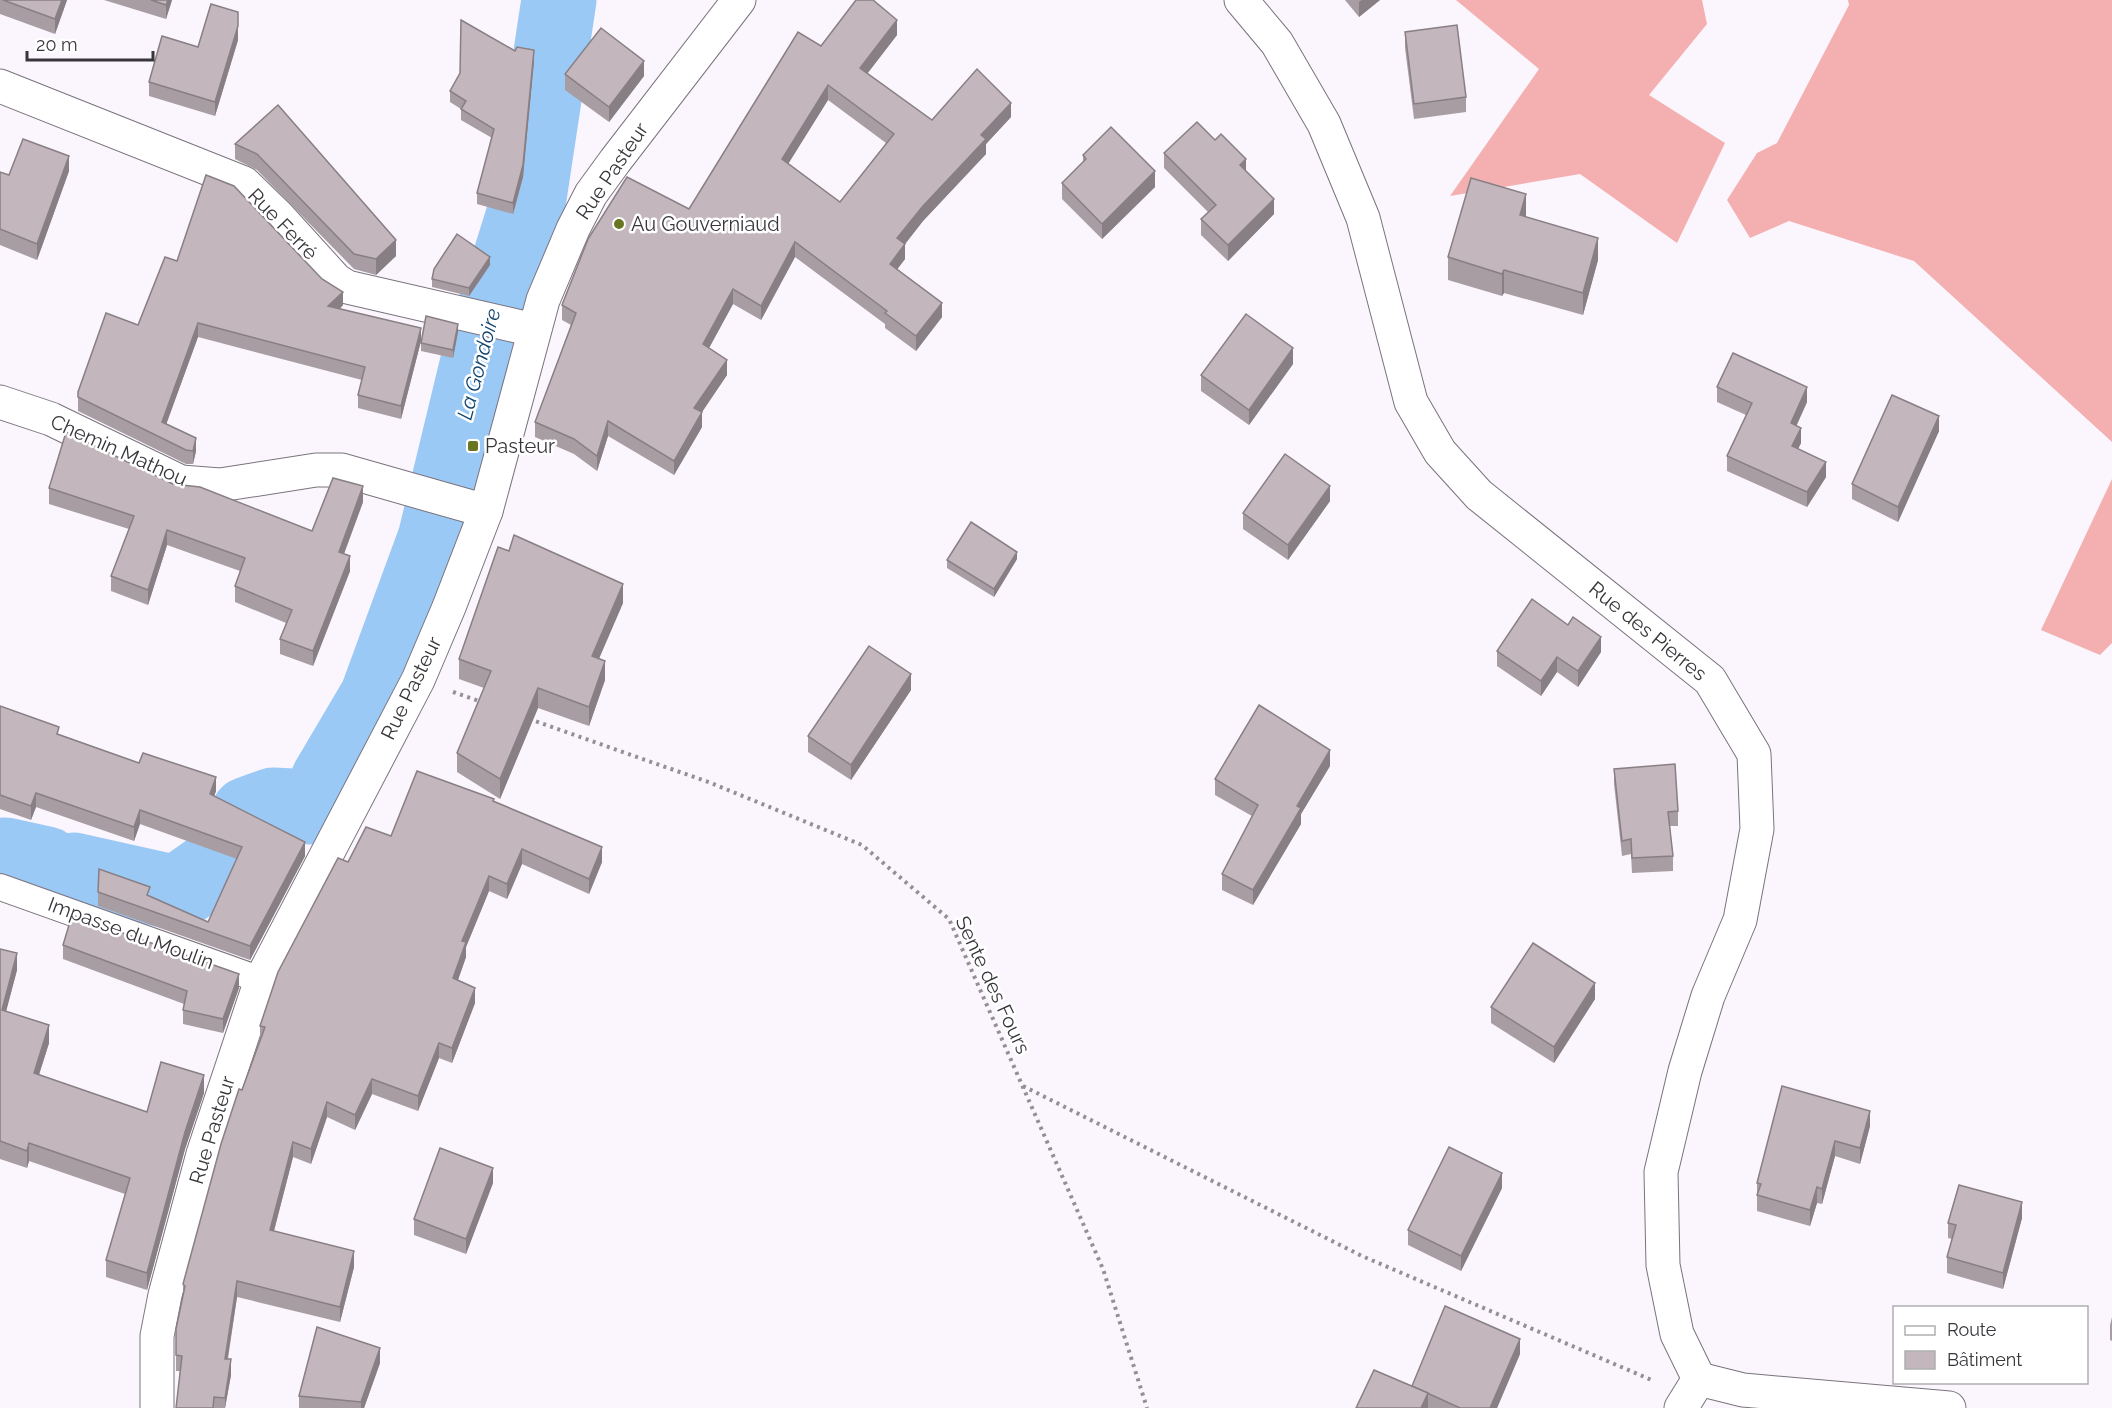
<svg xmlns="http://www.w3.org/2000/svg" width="2112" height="1408" viewBox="0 0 2112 1408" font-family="Raleway,sans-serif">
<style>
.forest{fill:#f4b0b0}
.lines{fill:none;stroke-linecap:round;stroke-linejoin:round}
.river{stroke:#9bc9f6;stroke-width:75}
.lane-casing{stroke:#7a737e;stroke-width:28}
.street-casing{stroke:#7a737e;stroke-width:35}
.secondary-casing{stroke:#7a737e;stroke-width:35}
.path{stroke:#938f95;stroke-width:4;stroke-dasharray:3 4.5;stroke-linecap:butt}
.lane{stroke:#fff;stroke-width:26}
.street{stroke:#fff;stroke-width:33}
.secondary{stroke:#fff;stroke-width:33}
.wall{fill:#a89da2;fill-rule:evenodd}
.shaded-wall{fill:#887f84}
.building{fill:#c3b6bc;stroke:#887f84;stroke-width:1.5;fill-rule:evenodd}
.poi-dot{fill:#697621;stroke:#fff;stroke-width:2}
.labels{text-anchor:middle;stroke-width:5;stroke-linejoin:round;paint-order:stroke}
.street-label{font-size:20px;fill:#39363b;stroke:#fff}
.poi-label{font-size:20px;fill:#39363b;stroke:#fff;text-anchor:start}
.water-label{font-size:21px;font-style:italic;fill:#12456e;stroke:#fff}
</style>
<rect width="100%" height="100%" fill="#fbf6fd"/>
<g class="forest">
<polygon points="1456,0 1702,0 1707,24 1649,95 1725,143 1677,243 1580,174 1450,196 1539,69"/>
<polygon points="1848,0 2112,0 2112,442 1914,261 1789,221 1750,238 1727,200 1757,153 1777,143 1849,5"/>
<polygon points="2112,479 2112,643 2100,655 2041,630"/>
</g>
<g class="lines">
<g class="river">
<polyline points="328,780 377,697 435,539 478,361 529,198 559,0"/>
<polyline points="5,855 46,864"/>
<polyline points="74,870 177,893 221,862 248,814 273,805 311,807"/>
</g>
<g class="lane-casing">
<polyline id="lane" points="0,887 261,980"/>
</g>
<g class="street-casing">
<g id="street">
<polyline points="0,86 244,183 278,216 336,280 347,287 534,330"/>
<polyline points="0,402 51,419 181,482 220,485 316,470 342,470 486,511"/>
</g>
</g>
<g class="secondary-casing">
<g id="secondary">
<polyline points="1241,0 1277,43 1324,124 1363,218 1411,402 1440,452 1479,495 1710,680 1754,754 1757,829 1740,920 1708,996 1685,1071 1661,1172 1663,1265 1677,1334 1699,1379"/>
<polyline points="1699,1379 1743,1390 1949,1408"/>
<polyline points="157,1408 157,1336 165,1295 203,1154 261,980 418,680 449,607 486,511 543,300 573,229 591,194 615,161 739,0"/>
<polyline points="1681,1408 1699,1379"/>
</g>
</g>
<g class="path">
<polyline points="453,692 482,702"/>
<polyline points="529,719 711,783 862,845 949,919 1103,1269 1147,1408"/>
<polyline points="1023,1086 1362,1256 1654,1381"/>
</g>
<use href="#lane" class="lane"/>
<use href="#street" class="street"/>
<use href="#secondary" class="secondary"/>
</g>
<g class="wall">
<polygon points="0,0 67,0 55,34 0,14"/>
<polygon points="104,0 172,0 166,19"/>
<polygon points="1345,0 1380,0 1359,17"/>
<polygon points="1405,32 1466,97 1466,112 1414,119 1405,48"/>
<path d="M897,35L867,74L932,120L1011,117L986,144V154L923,221L905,244V259L897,269L942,317L916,351L885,328V324L795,257L761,320L733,304L709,348L727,375L702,412V427L674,475L608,436L597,471L574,454L535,437V422L571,325L562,320V305L689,209L821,46ZM828,100L886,143L840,202L788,163Z"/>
<polygon points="238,40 215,116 149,96 149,82 198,47"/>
<polygon points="534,61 523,177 513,214 477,204 477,193 492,138 461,120 461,109 450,102 450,91"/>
<polygon points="565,74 644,76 609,122 565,90"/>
<polygon points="278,105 396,256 376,275 354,269 257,170 235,159 235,144"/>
<polygon points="1164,153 1246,171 1274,214 1228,261 1201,235 1201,219 1208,212 1164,168"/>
<polygon points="1083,155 1155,187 1102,239 1062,199 1062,183 1083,162"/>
<polygon points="69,171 37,260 0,245 0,172 9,175"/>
<polygon points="1526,217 1598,260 1583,315 1504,293 1502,296 1448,280 1448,257"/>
<polygon points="177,261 343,305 340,309 421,341 401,419 358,408 358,395 362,380 198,337 166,424 196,451 193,464 186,464 78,411 78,392 138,325"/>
<polygon points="490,265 469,296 432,287 432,279"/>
<polygon points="458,332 453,358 421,351 421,343"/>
<polygon points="1293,364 1249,425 1201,391 1201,375"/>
<polygon points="1717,387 1807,402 1796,426 1801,443 1798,449 1826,477 1807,507 1727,471 1727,456 1746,415 1717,402"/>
<polygon points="1939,431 1898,522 1852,499 1852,484"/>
<polygon points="173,484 312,531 363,502 344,554 350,571 313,666 280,654 280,639 286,623 235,602 235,586 240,571 167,545 148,605 111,591 111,576 129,529 49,504 49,488"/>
<polygon points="1330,501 1288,560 1243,529 1243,513"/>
<polygon points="1017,559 994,597 947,568 947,560"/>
<polygon points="623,603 599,658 605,680 589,726 538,708 500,799 457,772 457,753 484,688 459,679 459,659"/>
<polygon points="1497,651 1601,652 1578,687 1557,672 1541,696 1497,666"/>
<polygon points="911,690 851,780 808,752 808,736"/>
<polygon points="0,706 59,734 216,791 214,796 305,856 250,960 98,906 98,892 150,896 208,922 237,859 140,824 134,841 36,807 31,820 0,809"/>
<polygon points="1330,766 1301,814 1301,824 1253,905 1222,890 1222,874 1252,816 1215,795 1215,779"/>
<polygon points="1614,769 1678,811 1678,826 1670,826 1673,856 1673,871 1632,873 1631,854 1622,856 1614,784"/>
<polygon points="494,802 602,862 589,894 522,864 507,899 489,891 466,947 466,957 458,980 475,1003 452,1063 439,1058 418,1111 372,1094 355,1130 327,1117 311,1164 293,1157 274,1231 354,1267 340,1322 237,1297 228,1359 231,1375 225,1408 176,1408 180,1371 176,1371 176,1329 183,1295 183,1284 242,1090 260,1039 260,1026 348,862 391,836"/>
<polygon points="63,945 239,988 223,1033 183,1024 183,1010 184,1004 63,959"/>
<polygon points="0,949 17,970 6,1011 49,1043 39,1075 147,1112 204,1093 185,1149 147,1290 106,1277 106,1260 125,1194 29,1161 27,1168 0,1159"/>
<polygon points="1595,999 1554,1063 1491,1023 1491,1007"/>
<polygon points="1782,1086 1870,1126 1860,1164 1835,1156 1822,1204 1817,1203 1810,1226 1757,1211 1757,1183"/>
<polygon points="493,1183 466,1254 414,1235 414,1219"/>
<polygon points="1502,1188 1461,1271 1408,1245 1408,1230"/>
<polygon points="2022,1218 2003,1289 1947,1273 1947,1257 1952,1239 1948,1238 1948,1223"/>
<polygon points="2112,1317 2112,1341 2110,1340 2110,1325"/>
<polygon points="1520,1354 1497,1408 1356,1408 1412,1386"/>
<polygon points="380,1363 364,1408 299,1408 299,1396"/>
</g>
<g class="shaded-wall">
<polygon points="62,0 67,0 55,34 55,19"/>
<polygon points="168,0 172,0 166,19 166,5"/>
<polygon points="1362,0 1380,0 1359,17 1359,2"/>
<polygon points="897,20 897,35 860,83 860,68"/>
<polygon points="238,26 238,40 215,116 215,102"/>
<polygon points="534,50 534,61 523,177 513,214 513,203"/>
<polygon points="644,61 644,76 609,122 609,107"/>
<polygon points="828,85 828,100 782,174 782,159"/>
<polygon points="1011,103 1011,117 986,144 986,154 923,221 905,244 905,259 890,279 890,264 897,238 981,135"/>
<polygon points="69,156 69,171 37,260 37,244"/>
<polygon points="1246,159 1246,175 1240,165"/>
<polygon points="1155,171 1155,187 1102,239 1102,224"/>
<polygon points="1526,194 1526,217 1520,215"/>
<polygon points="1274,199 1274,214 1228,261 1228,245"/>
<polygon points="1598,238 1598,260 1583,315 1583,293"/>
<polygon points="396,240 396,256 376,275 376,259"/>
<polygon points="795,242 795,257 761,320 761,306"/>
<polygon points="490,257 490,265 469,296 469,288"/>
<polygon points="1504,270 1504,293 1502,296 1502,274"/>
<polygon points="733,289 733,304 703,359 703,344"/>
<polygon points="343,292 343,305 328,320 328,306"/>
<polygon points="942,303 942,317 916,351 916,336"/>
<polygon points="198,323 198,337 162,436 162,422"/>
<polygon points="458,324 458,332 453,358 453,350"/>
<polygon points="421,328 421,341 401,419 401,406"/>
<polygon points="1293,348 1293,364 1249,425 1249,410"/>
<polygon points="727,360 727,375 702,412 702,427 674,475 674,461 694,408"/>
<polygon points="1807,387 1807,402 1791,438 1791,423"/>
<polygon points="1939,416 1939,431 1898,522 1898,507"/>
<polygon points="608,421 608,436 597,471 597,456"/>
<polygon points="1801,428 1801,443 1792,461 1792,446"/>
<polygon points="196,438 196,451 193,464 193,451"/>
<polygon points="1826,462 1826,477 1807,507 1807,492"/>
<polygon points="363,486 363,502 339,567 339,552"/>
<polygon points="1330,486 1330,501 1288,560 1288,545"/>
<polygon points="167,530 167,545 148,605 148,590"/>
<polygon points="1017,552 1017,559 994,597 994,589"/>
<polygon points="350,556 350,571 313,666 313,651"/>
<polygon points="623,584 623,603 592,675 592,656"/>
<polygon points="1601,637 1601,652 1578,687 1578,671"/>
<polygon points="1557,657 1557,672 1541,696 1541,681"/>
<polygon points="605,661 605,680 589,726 589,707"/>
<polygon points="911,674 911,690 851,780 851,765"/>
<polygon points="538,688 538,708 500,799 500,779"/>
<polygon points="1330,750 1330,766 1301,814 1301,824 1253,905 1253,890 1297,806"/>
<polygon points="216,777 216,791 210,808 210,794"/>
<polygon points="36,793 36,807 31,820 31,806"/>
<polygon points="140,810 140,824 134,841 134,827"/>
<polygon points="305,842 305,856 250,960 250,946"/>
<polygon points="602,847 602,862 589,894 589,879"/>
<polygon points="522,849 522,864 507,899 507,884"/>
<polygon points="489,876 489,891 466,947 466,957 453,994 453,978 462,941"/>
<polygon points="17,953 17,970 2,1027 2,1010"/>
<polygon points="239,974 239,988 223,1033 223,1019"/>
<polygon points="1595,983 1595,999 1554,1063 1554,1047"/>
<polygon points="475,988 475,1003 452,1063 452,1048"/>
<polygon points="49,1025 49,1043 34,1090 34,1073"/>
<polygon points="439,1043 439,1058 418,1111 418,1096"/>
<polygon points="204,1075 204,1093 185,1149 147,1290 147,1273 185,1132"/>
<polygon points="372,1079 372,1094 355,1130 355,1115"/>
<polygon points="327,1102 327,1117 311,1164 311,1149"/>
<polygon points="1870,1111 1870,1126 1860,1164 1860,1148"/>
<polygon points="1835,1141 1835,1156 1822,1204 1822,1189"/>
<polygon points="293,1142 293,1157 270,1246 270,1230"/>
<polygon points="29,1143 29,1161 27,1168 27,1151"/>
<polygon points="493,1168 493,1183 466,1254 466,1239"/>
<polygon points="1502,1173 1502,1188 1461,1271 1461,1256"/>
<polygon points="1817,1187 1817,1203 1810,1226 1810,1210"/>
<polygon points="2022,1202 2022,1218 2003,1289 2003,1273"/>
<polygon points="354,1251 354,1267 340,1322 340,1307"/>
<polygon points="237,1281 237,1297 225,1374 225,1359"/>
<polygon points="1520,1339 1520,1354 1497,1408 1490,1408"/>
<polygon points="380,1348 380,1363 364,1408 361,1408 361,1402"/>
<polygon points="231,1359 231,1375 225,1408 225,1398"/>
<polygon points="1428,1393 1428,1408 1421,1408"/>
</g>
<g class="building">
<polygon points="3,0 62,0 55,19"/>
<polygon points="151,0 168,0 166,5"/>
<path d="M856,0H873L897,20L860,68L932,120L977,69L1011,103L981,135L986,139L923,206L897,238L905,244L890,264L942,303L916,336L885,313L887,311L795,242L761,306L733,289L703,344L727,360L694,408L702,412L674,461L608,421L597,456L574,439L535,422L576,313L562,305L588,239L627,177L689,209L798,32L821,46ZM828,85L894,134L840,202L782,159Z"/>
<polygon points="211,4 238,12 238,26 215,102 149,82 162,36 198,47"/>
<polygon points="461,20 515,51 517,47 534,50 523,165 513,203 477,193 494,129 461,109 466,101 450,91 460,73"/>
<polygon points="1457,25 1466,97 1414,104 1405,32"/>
<polygon points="601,28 644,61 609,107 565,74"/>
<polygon points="278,105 396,240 376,259 354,254 257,154 235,144"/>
<polygon points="1197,122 1215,140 1221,134 1246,159 1240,165 1274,199 1228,245 1201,219 1216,205 1164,153"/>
<polygon points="1111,127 1155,171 1102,224 1062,183 1086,159 1083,155"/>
<polygon points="23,139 69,156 37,244 0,229 0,172 9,175"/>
<polygon points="206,175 234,186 322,279 343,292 328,306 421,328 401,406 358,395 365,367 198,323 162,422 196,438 193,451 186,450 78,397 78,392 106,313 138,325 165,257 177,261"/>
<polygon points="1471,178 1526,194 1520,215 1598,238 1583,293 1504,270 1502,274 1448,257"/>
<polygon points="457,234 490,257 469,288 432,279 434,269"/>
<polygon points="1246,314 1293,348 1249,410 1201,375"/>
<polygon points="426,316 458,324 453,350 421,343"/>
<polygon points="1733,353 1807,387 1791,423 1801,428 1792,446 1826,462 1807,492 1727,456 1752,403 1717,387"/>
<polygon points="1892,395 1939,416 1898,507 1852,484"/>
<polygon points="66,432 173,484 200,487 312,531 333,478 363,486 339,552 350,556 313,651 280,639 292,610 235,586 245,558 167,530 148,590 111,576 134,516 49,488"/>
<polygon points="1285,454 1330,486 1288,545 1243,513"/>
<polygon points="971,522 1017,552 994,589 947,560"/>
<polygon points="514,535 623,584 592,656 605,661 589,707 538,688 500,779 457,753 491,671 459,659 498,547 509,551"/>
<polygon points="1532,599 1568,625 1573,617 1601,637 1578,671 1557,657 1541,681 1497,651"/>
<polygon points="869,646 911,674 851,765 808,736"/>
<polygon points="1259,705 1330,750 1297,806 1301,808 1253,890 1222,874 1258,805 1215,779"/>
<polygon points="0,706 59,727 57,734 139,763 143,753 216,777 210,794 305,842 250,946 98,892 99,869 150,887 147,895 208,922 242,847 140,810 134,827 36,793 31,806 0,795"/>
<polygon points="1675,764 1678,811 1668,812 1673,856 1632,858 1631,839 1622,841 1614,769"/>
<polygon points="417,771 494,799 493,801 602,847 589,879 522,849 507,884 489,876 462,941 466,942 453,978 475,988 452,1048 439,1043 418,1096 372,1079 355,1115 327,1102 311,1149 293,1142 270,1230 354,1251 340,1307 237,1281 225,1359 231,1359 225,1398 214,1397 213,1408 176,1408 182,1356 176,1355 176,1329 185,1286 183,1284 221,1144 239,1089 242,1090 265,1027 260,1026 278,972 338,858 348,862 366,827 391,836"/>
<polygon points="72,915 239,974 223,1019 183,1010 187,991 63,945"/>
<polygon points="1533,943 1595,983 1554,1047 1491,1007"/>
<polygon points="0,949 17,953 2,1010 49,1025 34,1073 147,1112 161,1062 204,1075 185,1132 147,1273 106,1260 130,1178 29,1143 27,1151 0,1141"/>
<polygon points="1782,1086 1870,1111 1860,1148 1835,1141 1822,1189 1817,1187 1810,1210 1757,1195 1761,1184 1757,1183"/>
<polygon points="1449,1147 1502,1173 1461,1256 1408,1230"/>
<polygon points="440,1148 493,1168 466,1239 414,1219"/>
<polygon points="1959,1185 2022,1202 2003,1273 1947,1257 1956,1225 1948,1223"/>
<polygon points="1445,1306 1520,1339 1490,1408 1460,1408 1412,1386"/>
<polygon points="317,1327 380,1348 361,1402 299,1396"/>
<polygon points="1374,1370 1428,1393 1421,1408 1356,1408"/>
</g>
<g class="poi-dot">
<circle cx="619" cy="224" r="6"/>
<rect x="467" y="440" width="12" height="12" rx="3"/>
</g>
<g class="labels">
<g class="street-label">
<text transform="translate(612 171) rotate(-56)" y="7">Rue Pasteur</text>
<text transform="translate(283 224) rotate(46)" y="7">Rue Ferré</text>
<text transform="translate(119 450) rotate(24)" y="7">Chemin Mathou</text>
<text transform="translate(1648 631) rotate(39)" y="7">Rue des Pierres</text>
<text transform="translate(411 688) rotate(-64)" y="7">Rue Pasteur</text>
<text transform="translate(131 933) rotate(20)" y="7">Impasse du Moulin</text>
<text transform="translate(993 985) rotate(65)" y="7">Sente des Fours</text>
<text transform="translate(212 1130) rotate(-73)" y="7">Rue Pasteur</text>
</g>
<g class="poi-label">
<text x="631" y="231">Au Gouverniaud</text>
<text x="485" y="453">Pasteur</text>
</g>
<g class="water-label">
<text transform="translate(479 364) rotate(-75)" y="7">La Gondoire</text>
</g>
</g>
<rect x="1893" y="1306" width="195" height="78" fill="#ffffff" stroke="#b0afb1" stroke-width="1.5"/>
<rect x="1905" y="1326" width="30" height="9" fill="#ffffff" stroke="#b0afb1" stroke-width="1.5"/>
<text x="1947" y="1336" font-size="18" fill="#39363b">Route</text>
<rect x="1905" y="1351" width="30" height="18" fill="#c3b6bc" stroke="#b0afb1" stroke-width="1.5"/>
<text x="1947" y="1366" font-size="18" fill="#39363b">Bâtiment</text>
<path d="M27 51v9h126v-9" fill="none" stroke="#39363b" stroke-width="3"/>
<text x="36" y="51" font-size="18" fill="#39363b" stroke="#ffffff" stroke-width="4.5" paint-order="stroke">20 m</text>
</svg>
